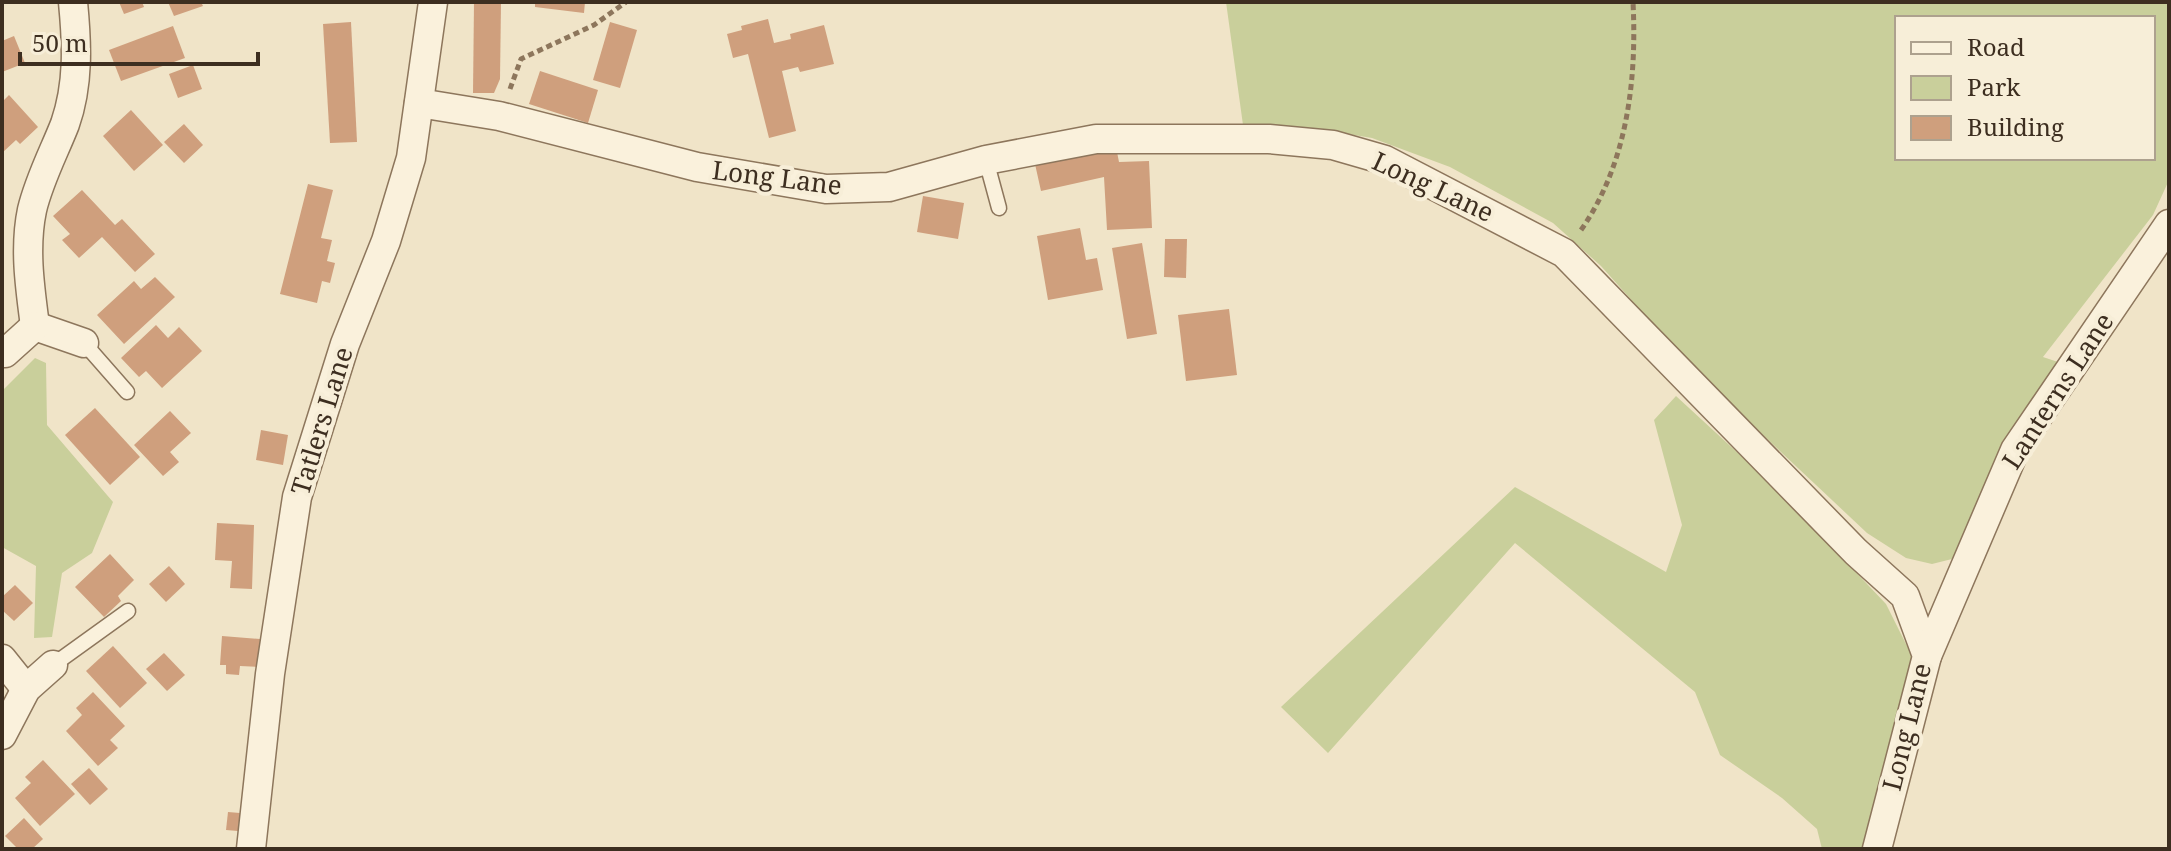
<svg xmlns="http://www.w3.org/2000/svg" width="2171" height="851" viewBox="0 0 2171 851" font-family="'Noto Serif',serif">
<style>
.green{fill:#c9cf9b;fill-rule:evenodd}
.building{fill:#cf9f7d}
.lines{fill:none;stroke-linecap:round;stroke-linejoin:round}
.service-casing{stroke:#8d765c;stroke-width:17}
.minor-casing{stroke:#8d765c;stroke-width:31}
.path{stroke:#8d765c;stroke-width:5;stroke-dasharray:6 4;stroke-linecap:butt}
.service{stroke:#faf1dc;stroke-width:14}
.minor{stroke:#faf1dc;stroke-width:28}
.labels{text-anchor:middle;stroke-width:8;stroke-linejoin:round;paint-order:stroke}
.street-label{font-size:26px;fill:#3d2e20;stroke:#f7eed8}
</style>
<rect width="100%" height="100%" fill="#f0e4c8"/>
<g class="green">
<path d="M1226,2H2169V180L2153,215L2043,357L2064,364L1952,559L1932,564L1906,558L1867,533L1695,371L1601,266L1553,223L1450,167L1372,138L1312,128L1243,125ZM1897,18H2153V158H1897Z"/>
<polygon points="35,358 46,363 47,425 113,502 92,553 62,573 52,637 34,638 36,566 2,547 2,391"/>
<polygon points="1676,396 1778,490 1886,604 1918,668 1865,849 1822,849 1817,829 1782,798 1720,755 1695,692 1515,543 1328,753 1281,707 1515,487 1666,572 1682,525 1654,420"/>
</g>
<g class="building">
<polygon points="119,2 142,2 144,7 124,14"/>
<polygon points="168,2 201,2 203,6 174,16"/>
<polygon points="474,2 501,2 500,79 494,93 473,93"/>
<polygon points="535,2 585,2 584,13 535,7"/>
<polygon points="768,19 774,43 791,39 790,34 824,25 834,64 800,72 798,67 782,71 796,131 769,138 748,54 733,58 727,34 742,30 741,26"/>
<polygon points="351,22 357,142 330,143 323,24"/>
<polygon points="610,22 637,30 620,88 593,80"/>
<polygon points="173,26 185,58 121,81 109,50"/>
<polygon points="14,36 25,63 2,72 2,41"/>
<polygon points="193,65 202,89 178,98 169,74"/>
<polygon points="540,71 598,90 588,123 529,104"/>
<polygon points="9,95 38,127 20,144 16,140 2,153 2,102"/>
<polygon points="131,110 163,145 134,171 103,136"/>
<polygon points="184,124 203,145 184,163 164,142"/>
<polygon points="1116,147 1119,162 1149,161 1152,228 1107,230 1104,177 1041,191 1035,164"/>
<polygon points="308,184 333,190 321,238 332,240 327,261 335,263 330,283 322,281 317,303 280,294"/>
<polygon points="82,190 115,225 122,219 155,254 135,272 102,237 79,258 62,240 70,234 53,216"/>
<polygon points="923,196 964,203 958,239 917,232"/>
<polygon points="1080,228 1086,260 1097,258 1103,290 1048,300 1037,236"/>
<polygon points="1165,239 1187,239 1186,278 1164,277"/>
<polygon points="1142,243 1157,334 1127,339 1112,248"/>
<polygon points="155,277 175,297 124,344 97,315 134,281 141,289"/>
<polygon points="1229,309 1237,375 1186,381 1178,315"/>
<polygon points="156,325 168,338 179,327 202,351 162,388 146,371 139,377 121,358"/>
<polygon points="95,408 140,457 110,485 65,435"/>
<polygon points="170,411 191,433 170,452 179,462 163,476 134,445"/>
<polygon points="261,430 288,435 283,465 256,460"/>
<polygon points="217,523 254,525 252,589 230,588 232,561 215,560"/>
<polygon points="110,554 134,580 118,596 121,601 104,617 75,587"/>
<polygon points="169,566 185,584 166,602 149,584"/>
<polygon points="15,585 33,603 14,621 2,610 2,597"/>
<polygon points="222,636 260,639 259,667 240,666 239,675 226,674 226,665 220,665"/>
<polygon points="113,646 147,683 120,708 86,671"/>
<polygon points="164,653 185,675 167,691 146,669"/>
<polygon points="93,692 125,726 110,740 118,748 98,766 66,731 82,715 76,708"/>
<polygon points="43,760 75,794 40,826 15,798 31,783 25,777"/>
<polygon points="89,768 108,789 90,805 71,784"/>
<polygon points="228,812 240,813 238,831 226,830"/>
<polygon points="24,818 43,839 32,849 18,849 5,836"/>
</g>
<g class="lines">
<g class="service-casing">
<g id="service">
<polyline points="986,160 999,208"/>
<polyline points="84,343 127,392"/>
<polyline points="53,665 128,611"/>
</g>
</g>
<g class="minor-casing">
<g id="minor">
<polyline points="419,103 499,116 697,167 826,189 889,187 986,160 1096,139 1269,139 1333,145 1385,160 1564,253 1856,552 1905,596 1927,656 1877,849"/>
<path d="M35,326C30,288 24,248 32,210C39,180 54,152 65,124C79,84 77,43 73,2"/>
<polyline points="35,326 84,343"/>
<polyline points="5,353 35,326"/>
<polyline points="1927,656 2015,450 2169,224"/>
<polyline points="2,659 26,689"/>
<polyline points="2,735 26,689 53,665"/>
<polyline points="251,849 270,674 297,497 345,344 386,241 411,158 433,2"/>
</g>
</g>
<g class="path">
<polyline points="510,89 521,59 594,25 626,2"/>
<path d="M1581,230C1627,164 1637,81 1633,2"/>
</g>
<use href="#service" class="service"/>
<use href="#minor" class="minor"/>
</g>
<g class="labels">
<g class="street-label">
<text transform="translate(777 178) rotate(7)" y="9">Long Lane</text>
<text transform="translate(1433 187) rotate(25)" y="9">Long Lane</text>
<text transform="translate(2058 391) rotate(-57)" y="9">Lanterns Lane</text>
<text transform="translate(322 421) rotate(-73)" y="9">Tatlers Lane</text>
<text transform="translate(1907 727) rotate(-76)" y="9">Long Lane</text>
</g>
</g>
<rect width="2171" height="851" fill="none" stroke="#3d2e20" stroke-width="8"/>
<rect x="1895" y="16" width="260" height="144" fill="#f7eed8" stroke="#ada18e" stroke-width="2"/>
<rect x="1911" y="42" width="40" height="12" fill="#faf1dc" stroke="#ada18e" stroke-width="2"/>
<text x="1967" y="56" font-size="24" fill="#3d2e20">Road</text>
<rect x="1911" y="76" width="40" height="24" fill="#c9cf9b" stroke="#ada18e" stroke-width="2"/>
<text x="1967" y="96" font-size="24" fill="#3d2e20">Park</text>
<rect x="1911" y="116" width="40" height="24" fill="#cf9f7d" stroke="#ada18e" stroke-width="2"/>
<text x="1967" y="136" font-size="24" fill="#3d2e20">Building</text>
<path d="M20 52v12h238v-12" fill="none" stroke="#3d2e20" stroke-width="4"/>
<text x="32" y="52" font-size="24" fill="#3d2e20" stroke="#f7eed8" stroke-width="6" paint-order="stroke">50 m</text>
</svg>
